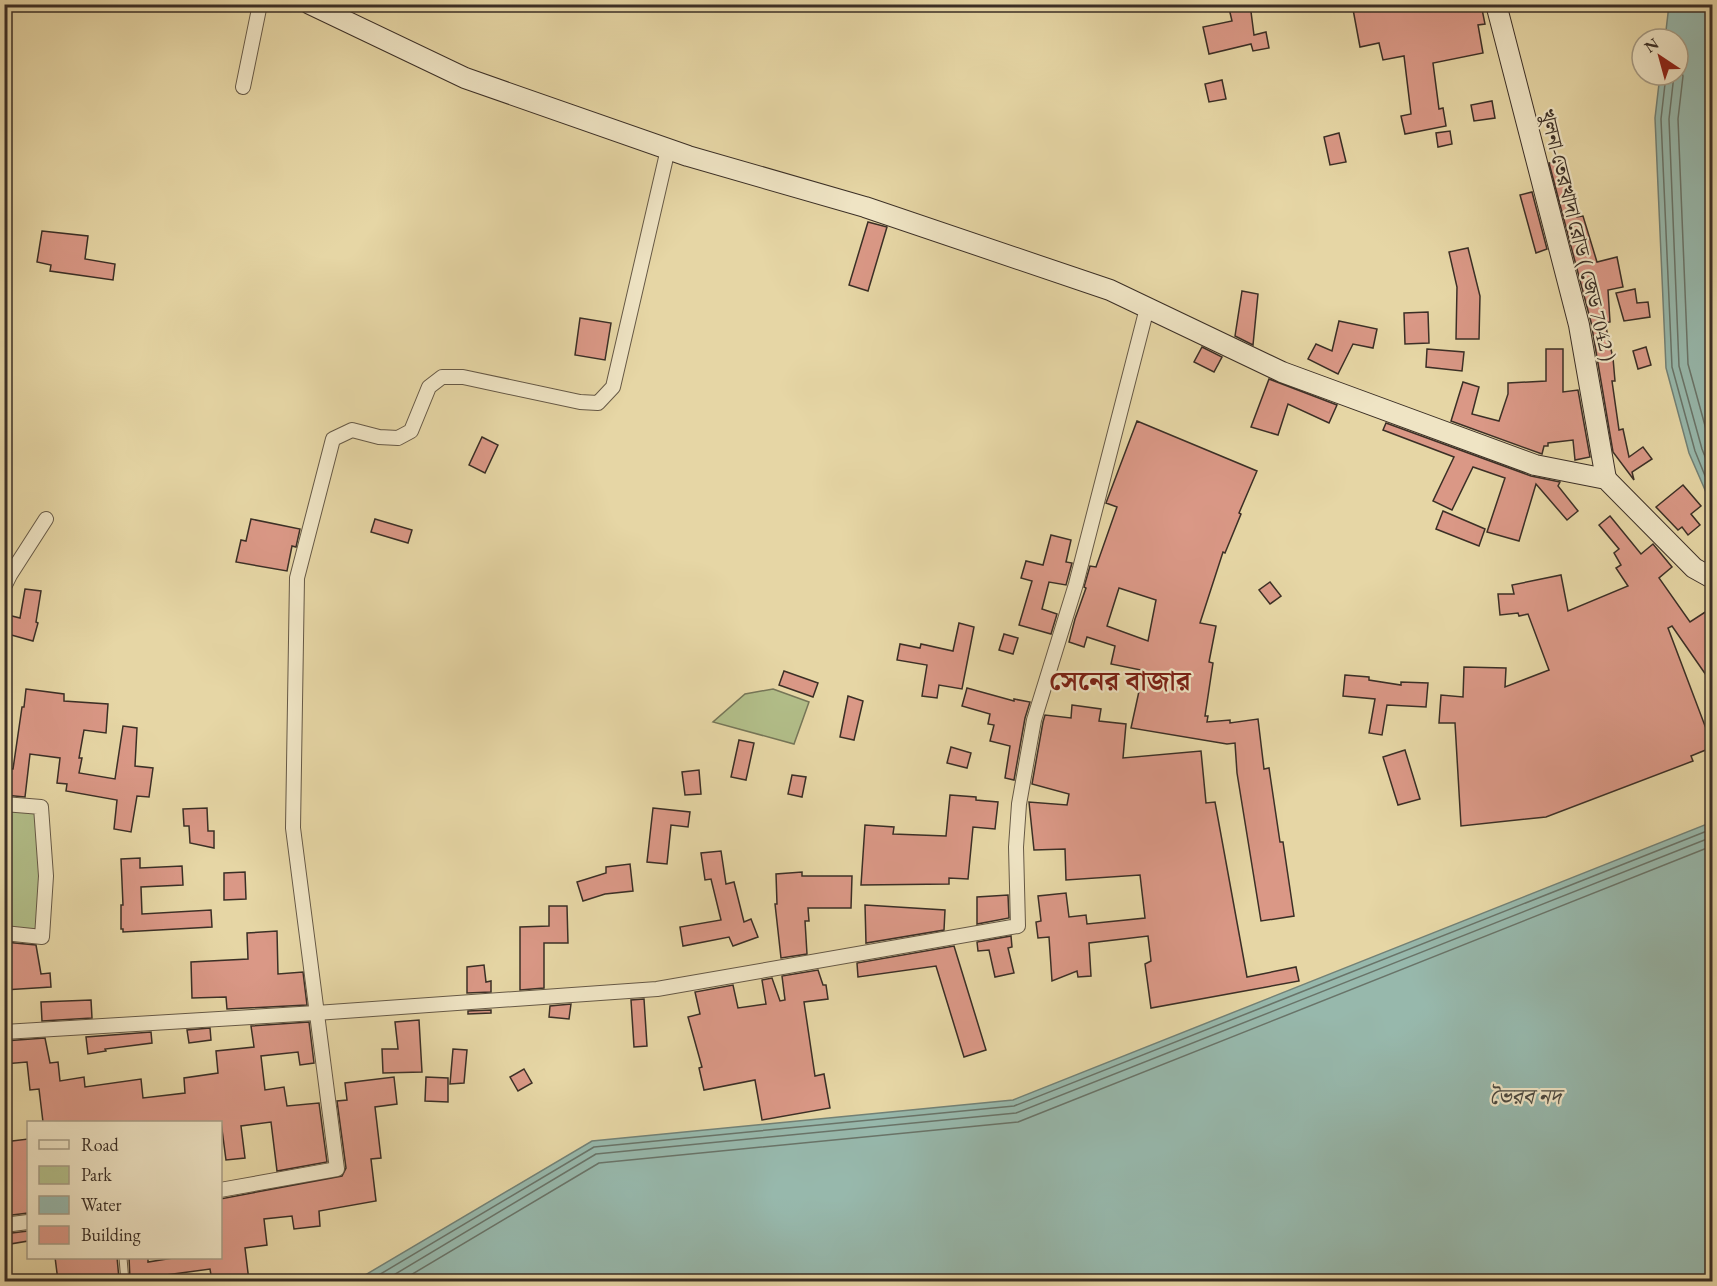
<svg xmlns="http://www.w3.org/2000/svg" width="1717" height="1286" viewBox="0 0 1717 1286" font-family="'EB Garamond','Noto Serif Bengali',serif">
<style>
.green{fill:#b2be89;stroke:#767658;stroke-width:1.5}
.water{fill:#97b8ac;stroke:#728176;stroke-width:1.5}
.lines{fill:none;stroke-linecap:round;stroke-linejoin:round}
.shore{stroke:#697469;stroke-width:1.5}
.building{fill:#da9886;stroke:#3b2f26;stroke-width:1.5;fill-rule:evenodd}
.service-casing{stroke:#665946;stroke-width:9}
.minor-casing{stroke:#665946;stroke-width:16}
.secondary-casing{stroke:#3b2f26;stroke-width:22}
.service{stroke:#efe4c4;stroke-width:7}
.minor{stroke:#efe4c4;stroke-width:14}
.secondary{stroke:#efe4c4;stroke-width:20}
.labels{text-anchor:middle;stroke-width:4.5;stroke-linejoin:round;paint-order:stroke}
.street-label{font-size:21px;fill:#3b2f26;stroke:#efe4c4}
.water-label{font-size:22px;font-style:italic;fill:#4d4a41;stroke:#efe4c4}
.district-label{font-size:27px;font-weight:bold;fill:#7a1f14;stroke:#efe4c4}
</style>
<rect width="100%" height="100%" fill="#e6d6a5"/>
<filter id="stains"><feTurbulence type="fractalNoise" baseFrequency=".00333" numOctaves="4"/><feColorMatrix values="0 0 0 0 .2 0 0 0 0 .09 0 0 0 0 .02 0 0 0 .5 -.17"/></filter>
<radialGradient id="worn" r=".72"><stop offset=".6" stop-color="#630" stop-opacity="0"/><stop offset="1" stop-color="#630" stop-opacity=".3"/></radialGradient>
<g class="green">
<polygon points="773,689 809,702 794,744 713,722 745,694"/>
<polygon points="5,805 40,809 40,936 5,931"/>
</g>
<g class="water">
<polygon points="1669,5 1712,5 1712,506 1689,453 1666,368 1655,118 1660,75 1678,75 1678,39 1665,39"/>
<polygon points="1712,822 1712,1281 355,1281 592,1141 1013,1100"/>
</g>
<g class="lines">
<g class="shore">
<polyline points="1678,62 1683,76 1678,119 1688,364 1712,451"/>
<polyline points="1666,75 1661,119 1672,367 1695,451 1712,493"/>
<polyline points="1674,75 1669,119 1679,366 1702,449 1712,474"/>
<polyline points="367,1282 594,1147 1014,1106 1712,829"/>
<polyline points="382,1282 596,1154 1016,1113 1712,837"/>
<polyline points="399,1282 599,1163 1018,1122 1712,846"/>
</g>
</g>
<g class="building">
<polygon points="1228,4 1250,4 1254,35 1266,32 1269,48 1253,51 1251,44 1209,54 1203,27 1232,21"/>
<polygon points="1352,4 1443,4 1444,9 1467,4 1481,4 1485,24 1478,25 1483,53 1433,63 1439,109 1443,108 1446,126 1405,134 1401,116 1411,114 1404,56 1383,60 1379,43 1360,47"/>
<polygon points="1222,80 1226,99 1209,102 1205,84"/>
<polygon points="1492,101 1495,118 1474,121 1471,105"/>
<polygon points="1450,131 1452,144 1438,147 1436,133"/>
<polygon points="1339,133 1346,162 1330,165 1324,137"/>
<polygon points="1564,160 1577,217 1583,216 1597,262 1617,257 1623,287 1608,290 1610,322 1605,323 1613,358 1615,381 1612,381 1619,430 1623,429 1629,457 1643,447 1652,459 1632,472 1634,480 1613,452 1591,322 1549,163"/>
<polygon points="1532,192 1547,249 1536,253 1520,195"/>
<polygon points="868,222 887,227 868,291 849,285"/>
<polygon points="42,231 88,236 85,259 115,264 113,280 50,271 51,265 37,262"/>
<polygon points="1468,248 1480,296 1479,339 1456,339 1457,287 1449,252"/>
<polygon points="1635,289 1637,303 1648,302 1650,317 1624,321 1616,293"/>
<polygon points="1242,291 1258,294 1253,345 1235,336"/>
<polygon points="1428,312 1429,343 1405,344 1404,313"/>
<polygon points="580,318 611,323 605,360 575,355"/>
<polygon points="1339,321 1377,329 1373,348 1353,344 1338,374 1308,359 1316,344 1332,351"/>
<polygon points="1202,347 1222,357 1214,372 1194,362"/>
<polygon points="1646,347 1651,365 1638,369 1633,351"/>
<polygon points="1427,349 1464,352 1462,371 1426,367"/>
<polygon points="1546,349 1563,349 1563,392 1578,390 1590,457 1575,460 1573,440 1548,443 1548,446 1544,446 1542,454 1451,421 1463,382 1479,387 1472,414 1499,421 1508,394 1508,383 1546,381"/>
<polygon points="1269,379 1337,405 1329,423 1288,404 1278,435 1251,427"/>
<path d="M1137,421L1257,471L1239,513L1241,514L1225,553L1223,552L1200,623L1216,626L1209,662L1213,663L1205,716H1208L1207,722L1230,720V723L1258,719L1264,769L1269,768L1280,842H1283L1294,916L1261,921L1237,773L1235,743L1227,744L1131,728L1143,673L1140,672L1141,670L1111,664L1115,646L1087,637L1084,647L1069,642L1075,619L1086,588L1084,587L1090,566L1096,567L1117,507L1106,503ZM1119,588L1156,600L1148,641L1107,626Z"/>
<polygon points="1386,423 1531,476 1560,482 1558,486 1578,511 1567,520 1536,484 1519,541 1487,532 1505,478 1473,467 1452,510 1433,501 1454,457 1383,430"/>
<polygon points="482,437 498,445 485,473 469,465"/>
<polygon points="1683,485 1701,506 1691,514 1700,525 1688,535 1682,527 1678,530 1656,507"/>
<polygon points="1443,511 1485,529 1479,546 1436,529"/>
<polygon points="1610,516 1641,554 1653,544 1672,567 1659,578 1690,622 1713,607 1713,685 1672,626 1668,628 1713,747 1691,756 1693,761 1546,817 1461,826 1455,723 1439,723 1441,695 1463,697 1464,667 1506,668 1505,687 1549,670 1528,614 1519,616 1518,613 1500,615 1498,594 1514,594 1512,585 1561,575 1568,611 1628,586 1616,568 1621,565 1614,553 1619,549 1599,525"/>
<polygon points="251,519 300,529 296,547 292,546 287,571 236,562 241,540 246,541"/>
<polygon points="375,519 412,530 408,543 371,532"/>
<polygon points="1051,535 1071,540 1066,562 1072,563 1066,585 1049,582 1042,609 1057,614 1051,634 1019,625 1032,581 1021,578 1026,561 1043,565"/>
<polygon points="1270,582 1281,596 1270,604 1259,590"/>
<polygon points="25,589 41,591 36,622 38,623 33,641 4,633 4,614 20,618"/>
<polygon points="959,623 974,627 962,689 939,685 937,698 922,696 927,665 897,660 900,644 920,648 921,644 953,651"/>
<polygon points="1004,634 1018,638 1013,654 999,650"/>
<polygon points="784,671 818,683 813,697 779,685"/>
<polygon points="1345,675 1369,677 1369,680 1401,685 1401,682 1428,683 1426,707 1387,705 1382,735 1369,733 1375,699 1343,696"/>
<polygon points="967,688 1014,701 1014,699 1030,702 1025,718 1014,780 1005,778 1010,746 990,741 994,725 988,724 990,714 962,706"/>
<polygon points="26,689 64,694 64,701 108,704 106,733 84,730 79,758 82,758 79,773 115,779 123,726 137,728 135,766 153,768 149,797 137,796 131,832 114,829 117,800 66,791 67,784 57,783 60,758 30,754 25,797 4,795 4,768 13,769 22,707 24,707"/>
<polygon points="848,696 863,701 854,740 840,737"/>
<polygon points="1072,705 1101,709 1099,721 1126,724 1123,758 1201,751 1206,803 1215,802 1247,977 1296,967 1299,981 1151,1008 1145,964 1151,961 1148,936 1089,943 1091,976 1078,977 1077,971 1052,981 1049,937 1038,938 1036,922 1041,921 1038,896 1066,893 1069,917 1086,915 1087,924 1145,918 1140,875 1066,880 1065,849 1034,850 1029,802 1067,805 1069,794 1032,784 1043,722 1045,715 1071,718"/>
<polygon points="739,740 754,743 746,780 731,777"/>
<polygon points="951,747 971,753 967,768 947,763"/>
<polygon points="1405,750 1420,799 1398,805 1383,757"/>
<polygon points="699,770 701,794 685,795 682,772"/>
<polygon points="792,775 806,777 802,797 788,794"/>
<polygon points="950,795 976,797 976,800 998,802 995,829 973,827 968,879 949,878 949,884 861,885 865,825 894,827 893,834 946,836"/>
<polygon points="207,808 208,831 214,831 214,848 190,843 189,826 184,826 183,809"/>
<polygon points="653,808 690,812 688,827 671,825 667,864 647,862"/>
<polygon points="721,851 726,884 734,882 744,922 751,919 758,937 733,946 729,937 683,946 680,927 721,920 711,879 705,880 701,853"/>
<polygon points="140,858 140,868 182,866 183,885 141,887 142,914 211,910 212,927 123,932 123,929 121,929 121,905 123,905 121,859"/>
<polygon points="630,864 633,891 605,894 583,901 577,882 606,873 606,867"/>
<polygon points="245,872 246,899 224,900 224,873"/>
<polygon points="802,872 802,876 852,876 851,908 808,908 809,921 805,921 807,954 781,958 775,904 777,904 776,874"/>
<polygon points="1008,895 1009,918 977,924 977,897"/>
<polygon points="865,905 945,910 944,930 866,943"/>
<polygon points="549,906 567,906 568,943 544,943 544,988 520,990 520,927 549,926"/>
<polygon points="277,931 278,974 303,972 307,1005 227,1009 226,997 192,998 191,962 248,959 247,933"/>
<polygon points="1011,936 1012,947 1008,948 1014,973 995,977 989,950 978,951 977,942"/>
<polygon points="4,942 36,945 41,974 50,973 51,987 4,990"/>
<polygon points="954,946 986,1050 964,1057 936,966 858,977 857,963"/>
<polygon points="484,965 486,982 491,981 491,992 467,993 467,967"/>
<polygon points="818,970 823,985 826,985 828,999 804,1002 815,1076 824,1074 830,1108 762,1120 755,1080 704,1090 699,1068 702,1067 688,1017 700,1014 695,992 733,985 738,1008 766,1004 762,980 772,978 780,1001 785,1000 782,976"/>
<polygon points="644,999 647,1046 634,1047 631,1000"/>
<polygon points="91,1000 92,1018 42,1021 41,1002"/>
<polygon points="571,1004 569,1019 549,1017 550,1006"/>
<polygon points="491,1010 491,1013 468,1014 468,1011"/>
<polygon points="419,1020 422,1072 383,1073 382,1049 398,1049 395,1022"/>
<polygon points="309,1022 314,1063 300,1065 298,1052 261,1056 265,1090 284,1087 287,1106 319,1103 327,1162 277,1171 271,1122 241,1126 245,1158 226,1160 221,1122 43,1122 39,1089 30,1090 27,1062 4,1064 4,1041 45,1038 50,1063 58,1062 60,1081 84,1077 85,1087 141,1079 143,1098 185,1093 184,1078 218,1073 216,1051 254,1047 251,1026"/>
<polygon points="210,1028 211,1040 189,1043 187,1030"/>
<polygon points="151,1032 152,1043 105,1049 106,1051 88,1054 86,1037"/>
<polygon points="453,1049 467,1050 464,1083 450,1084"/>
<polygon points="524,1069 532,1083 518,1091 510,1077"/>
<polygon points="394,1077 397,1104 375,1107 381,1158 371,1159 376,1201 319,1211 320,1226 294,1229 292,1216 264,1219 267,1245 245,1248 249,1281 212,1281 210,1269 159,1276 159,1279 142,1281 138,1281 138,1278 130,1279 129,1257 148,1257 148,1262 179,1257 220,1257 220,1199 342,1176 346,1168 337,1101 347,1100 345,1083"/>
<polygon points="426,1077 448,1078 448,1102 425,1101"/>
<polygon points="28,1139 28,1213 4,1216 4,1142"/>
<polygon points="28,1231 28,1241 4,1245 4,1234"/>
<polygon points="55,1257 117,1257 119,1279 58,1281"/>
</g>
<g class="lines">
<g class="service-casing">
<polyline id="service" points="123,1258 125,1282"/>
</g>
<g class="minor-casing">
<g id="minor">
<polyline points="243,87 260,4"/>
<polyline points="4,587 10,575 46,519"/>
<polyline points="4,804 41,807 46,876 42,937 4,933"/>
<polyline points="4,1032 316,1013 657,989 1018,926 1016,847 1019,804 1034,720 1076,584 1147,308"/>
<polyline points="220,1190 337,1169 293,828 297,578 333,439 352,430 379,437 398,438 411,431 429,387 442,377 463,377 580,402 598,403 613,387 668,149"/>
<polyline points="4,1225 28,1222"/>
</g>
</g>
<g class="secondary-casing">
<g id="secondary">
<polyline points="310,4 465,78 688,156 865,207 1110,290 1282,372 1535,465 1606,479 1694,568 1712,578"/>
<polyline points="1496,4 1579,325 1606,479"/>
</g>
</g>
<use href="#service" class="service"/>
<use href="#minor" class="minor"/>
<use href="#secondary" class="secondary"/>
</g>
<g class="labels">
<g class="street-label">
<text transform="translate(1578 235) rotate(76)" y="7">খুলনা-তেরখাদা রোড ( জেড 7042 )</text>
</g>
<g class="water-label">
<text x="1525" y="1104">ভৈরব নদ</text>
</g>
<g class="district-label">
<text x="1120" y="690">সেনের বাজার</text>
</g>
</g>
<rect width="1717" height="1286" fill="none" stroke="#e6d6a5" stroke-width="24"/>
<rect x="6" y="6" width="1705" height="1274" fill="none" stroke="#3b2f26" stroke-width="3"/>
<rect x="12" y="12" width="1693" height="1262" fill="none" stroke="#3b2f26" stroke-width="1.5"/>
<rect x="27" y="1121" width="195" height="138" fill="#efe4c4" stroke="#a79c85" stroke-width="1.5"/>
<rect x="39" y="1140" width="30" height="9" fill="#efe4c4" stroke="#a79c85" stroke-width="1.5"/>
<text x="81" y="1151" font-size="18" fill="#3b2f26">Road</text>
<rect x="39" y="1166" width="30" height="18" fill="#b2be89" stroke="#a79c85" stroke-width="1.5"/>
<text x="81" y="1181" font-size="18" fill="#3b2f26">Park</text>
<rect x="39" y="1196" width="30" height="18" fill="#97b8ac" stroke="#a79c85" stroke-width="1.5"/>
<text x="81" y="1211" font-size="18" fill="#3b2f26">Water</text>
<rect x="39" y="1226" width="30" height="18" fill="#da9886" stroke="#a79c85" stroke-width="1.5"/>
<text x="81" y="1241" font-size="18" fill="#3b2f26">Building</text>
<g transform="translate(1660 57) rotate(324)"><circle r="28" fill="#efe4c4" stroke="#a79c85" stroke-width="1.5"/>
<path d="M0-4.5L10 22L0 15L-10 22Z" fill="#8f2418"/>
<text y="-9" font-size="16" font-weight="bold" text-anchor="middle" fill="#3b2f26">N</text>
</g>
<rect width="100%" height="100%" filter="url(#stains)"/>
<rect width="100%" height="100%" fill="url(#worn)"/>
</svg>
